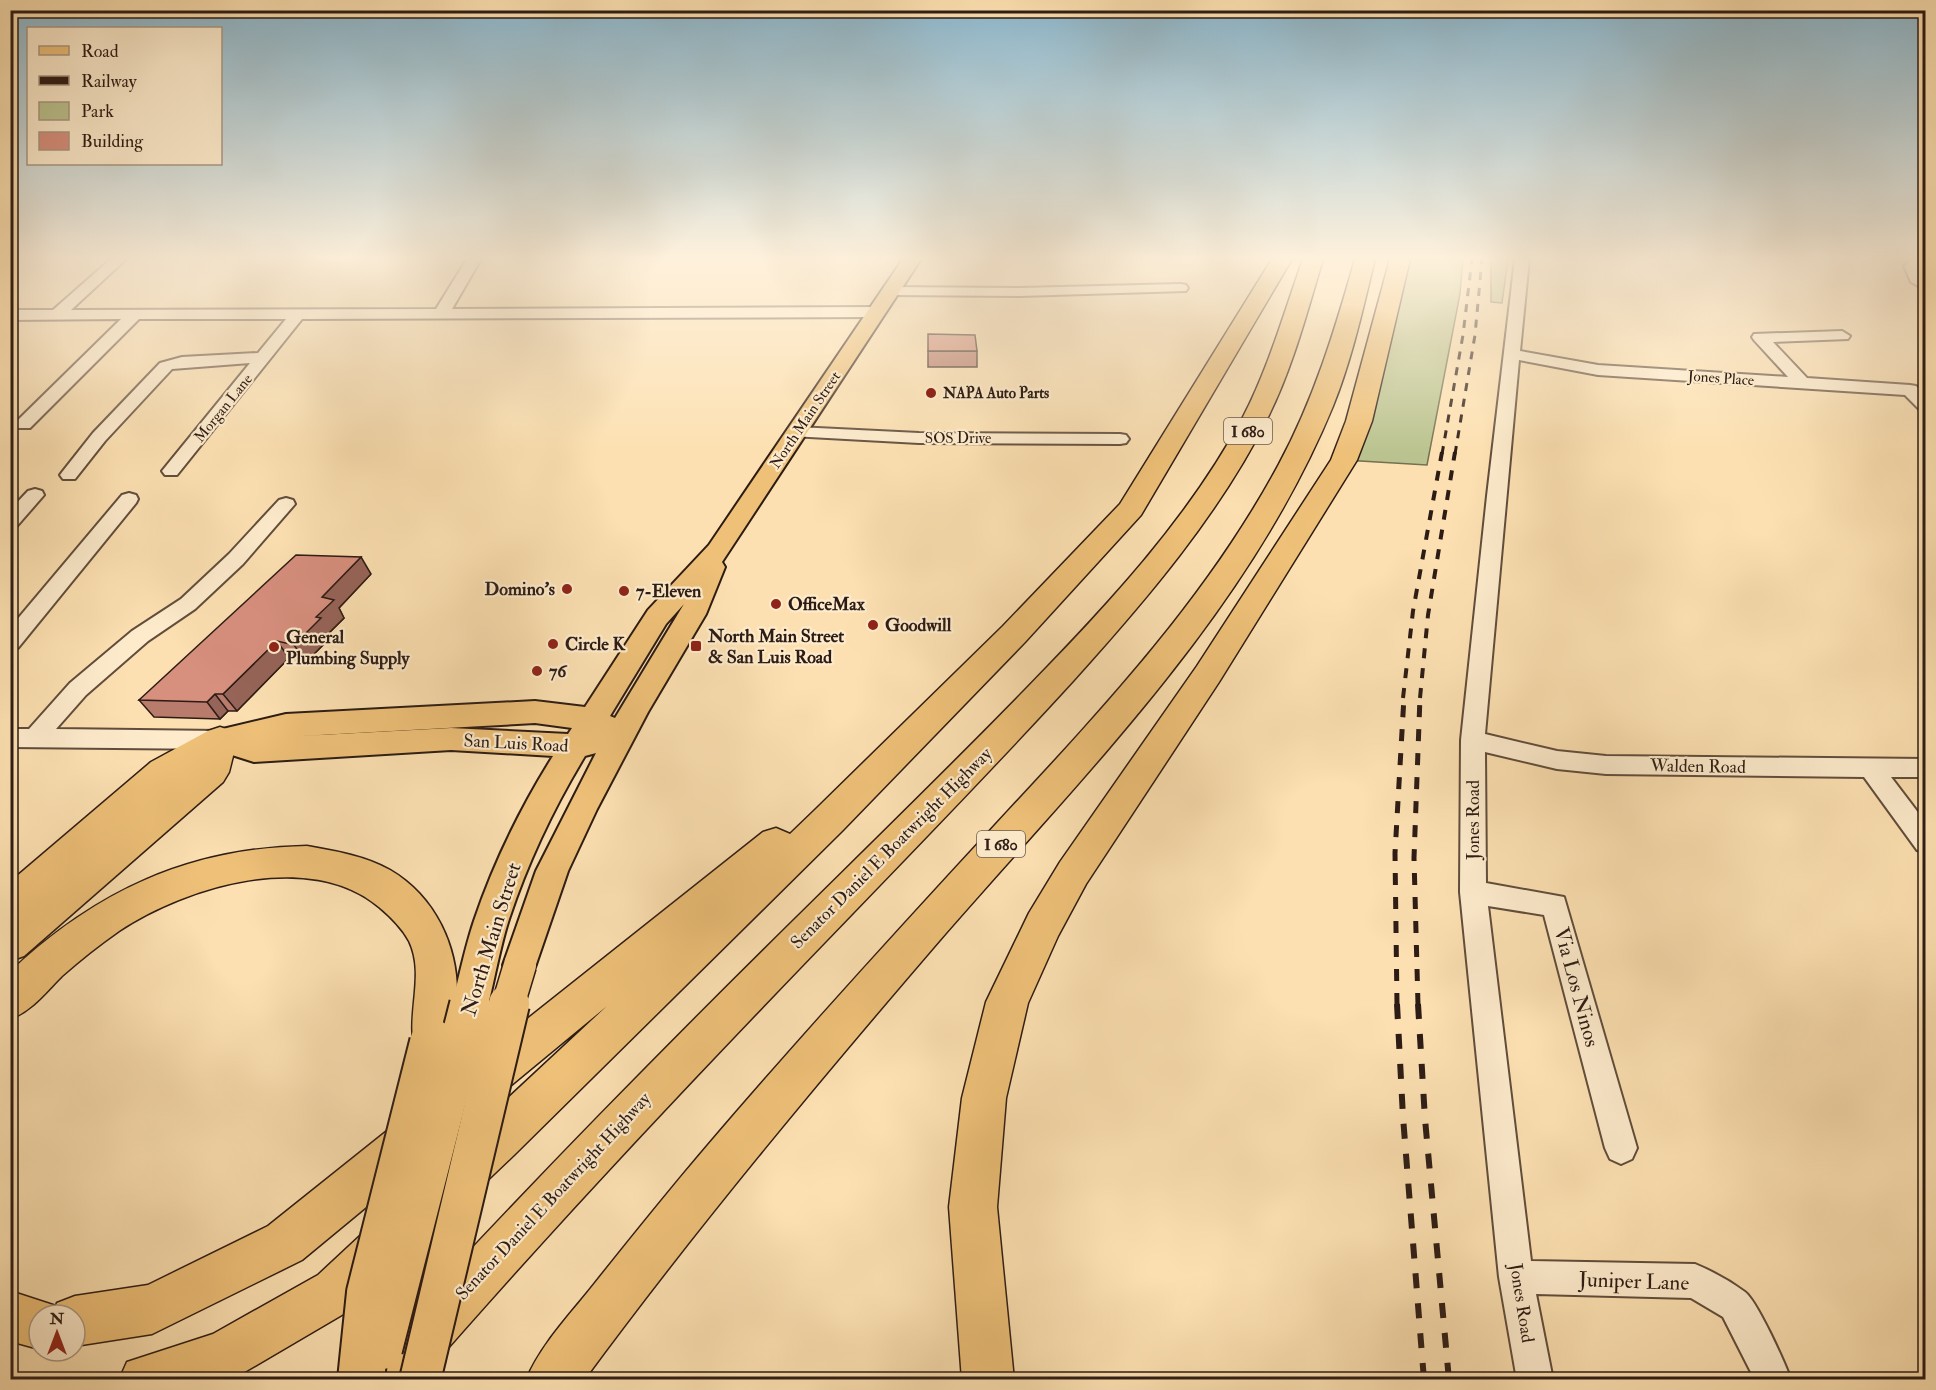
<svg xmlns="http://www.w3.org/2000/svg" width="1936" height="1390" viewBox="0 0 1936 1390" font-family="'IM FELL Double Pica',serif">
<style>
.green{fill:#bac38f;stroke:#747052;stroke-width:1.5}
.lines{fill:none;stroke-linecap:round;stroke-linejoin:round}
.minor-casing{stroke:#614d3c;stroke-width:4}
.major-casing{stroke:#2d1c15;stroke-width:4}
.highway-casing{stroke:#2d1c15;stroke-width:3}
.minor{fill:#fdebcc;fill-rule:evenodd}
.major{fill:#eec078;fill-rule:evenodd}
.highway{fill:#eec078;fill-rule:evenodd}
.rail-far3{stroke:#2d1c15;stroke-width:3;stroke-dasharray:8 8;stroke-linecap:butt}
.rail-far2{stroke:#2d1c15;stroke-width:4;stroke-dasharray:10 10;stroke-linecap:butt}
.rail-far1{stroke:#2d1c15;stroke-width:5;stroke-dasharray:12 12;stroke-linecap:butt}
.rail{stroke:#2d1c15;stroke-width:6;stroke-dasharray:15 15;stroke-linecap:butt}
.major-bridge-far1-casing{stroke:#2d1c15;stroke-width:35;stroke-linecap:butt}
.major-bridge-casing{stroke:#2d1c15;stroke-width:44;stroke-linecap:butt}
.highway-bridge-casing{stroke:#2d1c15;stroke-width:50;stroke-linecap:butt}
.major-bridge-far1{stroke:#eec078;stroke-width:32}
.major-bridge{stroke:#eec078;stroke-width:40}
.highway-bridge{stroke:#eec078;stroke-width:46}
.wall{fill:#b97b6c;stroke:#2d1c15;stroke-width:1.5}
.shaded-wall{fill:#966458;stroke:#2d1c15;stroke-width:1.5}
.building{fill:#d78f7e;stroke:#2d1c15;stroke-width:1.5}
.poi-dot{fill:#8f2418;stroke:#fdebcc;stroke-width:2}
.labels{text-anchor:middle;stroke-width:4.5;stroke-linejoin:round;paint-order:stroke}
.far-street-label{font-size:15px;fill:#2d1c15;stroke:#fdebcc}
.far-poi-label{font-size:15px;font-weight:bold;fill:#2d1c15;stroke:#fdebcc;text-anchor:start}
.shield{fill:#fdebcc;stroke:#6b5a4c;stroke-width:1.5}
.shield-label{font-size:16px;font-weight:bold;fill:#2d1c15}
.poi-label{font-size:18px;font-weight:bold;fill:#2d1c15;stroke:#fdebcc;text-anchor:start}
.street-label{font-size:18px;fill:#2d1c15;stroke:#fdebcc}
.near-street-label{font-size:21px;fill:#2d1c15;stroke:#fdebcc}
</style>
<rect width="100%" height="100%" fill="#fce0b1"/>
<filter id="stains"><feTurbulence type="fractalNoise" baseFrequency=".00333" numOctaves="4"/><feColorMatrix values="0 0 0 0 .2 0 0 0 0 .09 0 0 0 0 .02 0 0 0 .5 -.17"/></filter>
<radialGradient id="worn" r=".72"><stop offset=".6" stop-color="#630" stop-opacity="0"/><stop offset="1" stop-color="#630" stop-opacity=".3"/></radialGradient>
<g class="green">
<polygon points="1400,259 1463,259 1460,294 1427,465 1344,460"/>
<polygon points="1491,259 1508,259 1502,303 1491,302"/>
</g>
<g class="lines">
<g class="minor-casing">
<g id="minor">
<polygon points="111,259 126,259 71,310 436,309 467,259 481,259 452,309 877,307 885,312 877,317 302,319 177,475 165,475 162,471 250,363 172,369 105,441 75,479 63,479 60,475 63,471 93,433 160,363 182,357 258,353 286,319 139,319 30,428 18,428 15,424 18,420 121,319 10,320 10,310 53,310"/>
<path d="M1515,259H1529L1520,351L1598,365L1788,377L1754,340L1752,337L1754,334L1842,331L1850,336L1848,339L1773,342L1807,378L1910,385L1916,386L1926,396V411L1920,410L1905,395L1598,375L1519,360L1485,734L1557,751L1606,756L1926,759V777H1891L1926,823V853L1917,850L1864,777L1606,774L1557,769L1485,752L1486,883L1564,897L1637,1148L1632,1159L1621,1164L1610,1159L1605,1148L1544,915L1488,906L1531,1261L1695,1264C1712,1271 1730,1281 1745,1292C1757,1301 1785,1363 1791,1380H1755L1723,1317L1691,1298L1536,1294L1553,1380H1517L1499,1277L1460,892L1461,740L1487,496Z"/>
<polygon points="1914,259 1926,259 1926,264 1919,268 1926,279 1926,290 1911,282 1904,266"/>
<polygon points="1181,284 1186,285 1188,288 1186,291 1020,296 890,295 883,291 890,287 1020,288"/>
<polygon points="797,427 919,433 1120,434 1126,435 1129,439 1126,443 1120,444 919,443 791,436 788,432 791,428"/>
<polygon points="35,489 42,491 44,495 17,526 10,528 10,510 28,491"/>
<polygon points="129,493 136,495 138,499 136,503 18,648 10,651 10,628 122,495"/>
<polygon points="286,498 293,500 295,504 243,564 195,609 148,641 86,695 56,729 220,731 228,734 232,740 228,746 220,749 10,747 10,729 29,729 70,683 132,631 181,599 229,554 279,500"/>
</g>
</g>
<g class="major-casing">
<path id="major" d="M903,259H921L722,562L725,567L706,614L648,712L597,809L568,871L532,976L520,981L508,976L503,965L536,871L596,753L585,756C554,807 528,862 509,919C500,947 495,977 488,1005L483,1017L470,1022L457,1017L452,1005C459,977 465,948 474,921C493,864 521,807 553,756L451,750L254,762L210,748L205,740L210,732L286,714L535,701L585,707L648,610L709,545ZM684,604L615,718L610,716L666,624ZM535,723L572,728L568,734L451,728L283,737Z"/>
</g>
<g class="highway-casing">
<g id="highway">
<polygon points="1272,259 1292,259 1141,515 1025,642 842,831 515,1154 352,1309 241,1374 228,1380 119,1380 127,1362 213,1334 318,1275 607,1006 498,1096 483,1102 468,1096 461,1081 468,1066 763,832 776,828 790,834 816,809 1003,626 1120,504"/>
<path d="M1303,259H1323C1307,312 1293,367 1268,417C1219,515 1146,600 1073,681C1001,760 926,837 852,914C705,1066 559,1220 420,1380H359L367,1362C505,1210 649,1063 795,919C872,843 949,768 1024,691C1105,608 1188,520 1243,417C1269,367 1284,312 1303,259Z"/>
<path d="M1355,259H1375C1363,308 1352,359 1333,406C1248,613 1083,775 939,941C816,1084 696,1228 584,1380H526C540,1347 565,1320 587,1293C627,1243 666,1194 708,1145C801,1036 898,930 996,824C1100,712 1206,600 1279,464C1314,399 1335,330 1355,259Z"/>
<polygon points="1390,259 1410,259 1372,421 1357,460 1219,682 1086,884 1058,936 1028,1003 1006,1098 997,1207 1014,1380 962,1380 949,1207 962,1098 986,1002 1029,913 1060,862 1197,666 1331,460 1346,421"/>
<polygon points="220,727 232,731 237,740 229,772 223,782 24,956 10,961 10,882 151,762 208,731"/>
<path d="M307,846C335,851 365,856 390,870C436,897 459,948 457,999C456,1019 456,1039 448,1057L433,1063L418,1057C402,1021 427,978 409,941C402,928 391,917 379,907C310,849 187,886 119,931C99,945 80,960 62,976C46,992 32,1011 10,1019V972C96,891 189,848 307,846Z"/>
<polygon points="413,1116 429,1123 436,1139 429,1155 302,1260 152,1334 75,1346 75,1315 39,1315 39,1349 10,1341 10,1291 56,1306 57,1303 75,1296 148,1285 268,1226 397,1123"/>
</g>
</g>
<use href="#minor" class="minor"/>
<use href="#major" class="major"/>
<use href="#highway" class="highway"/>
<g class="rail-far3">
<polyline points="1442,454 1463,335 1472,259"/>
<polyline points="1455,454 1475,335 1482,259"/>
</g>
<g class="rail-far2">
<polyline points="1403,698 1413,611 1442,452"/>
<polyline points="1420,698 1428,615 1455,452"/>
</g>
<g class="rail-far1">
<polyline points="1397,1005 1395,853 1404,697"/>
<polyline points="1418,1005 1414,858 1420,697"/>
</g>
<g class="rail">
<polyline points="1397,1004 1403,1117 1424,1380"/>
<polyline points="1418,1004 1425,1119 1449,1380"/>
</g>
<g class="major-bridge-far1-casing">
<polyline id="major-bridge-far1" points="508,1005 520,965"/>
</g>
<g class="major-bridge-casing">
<g id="major-bridge">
<polyline points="382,1349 470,1005"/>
<polyline points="420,1380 509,1004"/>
</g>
</g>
<g class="highway-bridge-casing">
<polyline id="highway-bridge" points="361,1380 370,1293 433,1043"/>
</g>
<use href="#major-bridge-far1" class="major-bridge-far1"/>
<use href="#major-bridge" class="major-bridge"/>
<use href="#highway-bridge" class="highway-bridge"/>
</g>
<g class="wall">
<rect x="928" y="351" width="49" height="16"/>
<polygon points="371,574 339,608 344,618 330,632 332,636 306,662 289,658 237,711 228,711 220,719 154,717 139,700"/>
</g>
<g class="shaded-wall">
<polygon points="361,557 371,574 339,608 344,618 330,632 332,636 306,662 294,645 316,617 322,597"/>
<polygon points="277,641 289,658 237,711 223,694"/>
<polygon points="215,694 228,711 220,719 207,702"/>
</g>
<g class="building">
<polygon points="928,334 975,335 977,351 928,351"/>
<polygon points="296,555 361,557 322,597 334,600 316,617 321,618 294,645 277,641 223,694 215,694 207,702 139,700"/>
</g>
<linearGradient id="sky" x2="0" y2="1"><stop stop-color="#8bb8cf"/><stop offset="0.57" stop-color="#fef1dc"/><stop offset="1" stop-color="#fef1dc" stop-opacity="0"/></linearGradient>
<rect width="1936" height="453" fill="url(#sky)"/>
<g class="poi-dot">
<circle cx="931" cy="393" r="6"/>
<circle cx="567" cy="589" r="6"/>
<circle cx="624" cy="591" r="6"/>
<circle cx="776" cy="604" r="6"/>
<circle cx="873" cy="625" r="6"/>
<circle cx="553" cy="644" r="6"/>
<rect x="690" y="640" width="12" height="12" rx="3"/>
<circle cx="274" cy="647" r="6"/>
<circle cx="537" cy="671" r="6"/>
</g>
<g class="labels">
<g class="far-street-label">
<text transform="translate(1721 378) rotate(4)" y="5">Jones Place</text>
<text transform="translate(223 408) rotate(-51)" y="5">Morgan Lane</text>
<text transform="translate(805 420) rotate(-56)" y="5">North Main Street</text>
<text x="958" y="443">SOS Drive</text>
</g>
<g class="far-poi-label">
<text x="943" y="398">NAPA Auto Parts</text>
</g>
<g class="shield">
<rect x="1224" y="418" width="48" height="26" rx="4.5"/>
<rect x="977" y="831" width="48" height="26" rx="4.5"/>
</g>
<g class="shield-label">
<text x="1248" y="437">I 680</text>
<text x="1001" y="850">I 680</text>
</g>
<g class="poi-label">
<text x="555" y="595" text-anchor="end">Domino's</text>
<text x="636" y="597">7-Eleven</text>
<text x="788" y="610">OfficeMax</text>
<text x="885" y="631">Goodwill</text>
<text x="708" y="642">North Main Street<tspan x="708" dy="21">&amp; San Luis Road</tspan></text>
<text x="286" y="643">General<tspan x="286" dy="21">Plumbing Supply</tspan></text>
<text x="565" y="650">Circle K</text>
<text x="549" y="677">76</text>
</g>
<g class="street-label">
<text transform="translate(516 743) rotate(3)" y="6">San Luis Road</text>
<text transform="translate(1698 766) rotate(1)" y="6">Walden Road</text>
<text transform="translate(1473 820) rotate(-90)" y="6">Jones Road</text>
<text transform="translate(891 848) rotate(-45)" y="6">Senator Daniel E Boatwright Highway</text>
<text transform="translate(553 1196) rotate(-47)" y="6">Senator Daniel E Boatwright Highway</text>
<text transform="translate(1522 1303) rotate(81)" y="6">Jones Road</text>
</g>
<g class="near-street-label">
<text transform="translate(491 939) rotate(-73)" y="7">North Main Street</text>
<text transform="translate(1577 987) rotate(75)" y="7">Via Los Ninos</text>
<text transform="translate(1634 1281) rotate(2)" y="7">Juniper Lane</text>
</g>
</g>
<rect width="1936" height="1390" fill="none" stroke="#fce0b1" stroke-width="36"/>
<rect x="12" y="12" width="1912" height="1366" fill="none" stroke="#2d1c15" stroke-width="3"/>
<rect x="18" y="18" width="1900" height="1354" fill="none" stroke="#2d1c15" stroke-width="1.5"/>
<rect x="27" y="27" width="195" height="138" fill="#fdebcc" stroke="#aa9883" stroke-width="1.5"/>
<rect x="39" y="46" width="30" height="9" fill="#eec078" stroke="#aa9883" stroke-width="1.5"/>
<text x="81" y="57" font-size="18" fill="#2d1c15">Road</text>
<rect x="39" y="76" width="30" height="9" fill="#2d1c15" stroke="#aa9883" stroke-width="1.5"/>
<text x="81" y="87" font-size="18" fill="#2d1c15">Railway</text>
<rect x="39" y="102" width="30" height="18" fill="#bac38f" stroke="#aa9883" stroke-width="1.5"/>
<text x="81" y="117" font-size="18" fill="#2d1c15">Park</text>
<rect x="39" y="132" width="30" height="18" fill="#d78f7e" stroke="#aa9883" stroke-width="1.5"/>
<text x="81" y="147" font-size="18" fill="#2d1c15">Building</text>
<g transform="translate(57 1333)"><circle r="28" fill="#fdebcc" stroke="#aa9883" stroke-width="1.5"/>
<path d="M0-4.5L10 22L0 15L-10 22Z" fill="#8f2418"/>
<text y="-9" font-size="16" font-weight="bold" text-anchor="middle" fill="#2d1c15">N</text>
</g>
<rect width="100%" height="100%" filter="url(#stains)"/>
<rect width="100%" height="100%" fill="url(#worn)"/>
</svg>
